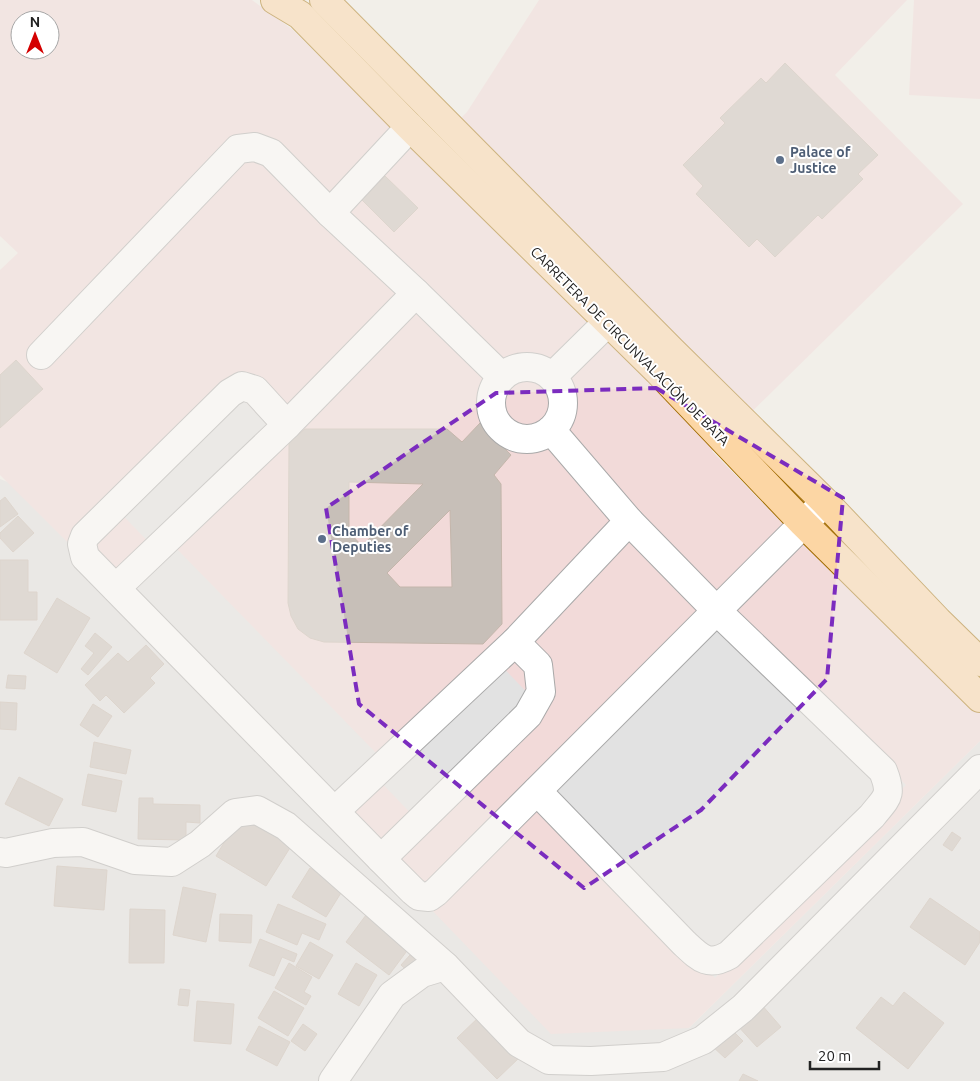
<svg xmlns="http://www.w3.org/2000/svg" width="980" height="1081" viewBox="0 0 980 1081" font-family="Ubuntu,sans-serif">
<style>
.residential{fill:#e0dfdf}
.commercial{fill:#f2dad9;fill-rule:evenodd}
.parking{fill:#e2e2e2}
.building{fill:#c7bfb8;stroke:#c4b6ab;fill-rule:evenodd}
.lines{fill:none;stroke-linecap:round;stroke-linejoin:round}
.minor-casing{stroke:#a9a9a9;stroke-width:30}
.major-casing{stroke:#a06b00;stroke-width:30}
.minor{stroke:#fff;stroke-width:28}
.major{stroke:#fcd6a4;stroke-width:28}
.marked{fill:none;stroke:#7b2cbf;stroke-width:4;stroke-dasharray:10 6;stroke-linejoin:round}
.service-dot{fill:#5c6f8a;stroke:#fff;stroke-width:2}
.labels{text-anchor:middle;stroke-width:4;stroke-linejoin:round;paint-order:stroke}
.service-label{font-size:14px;font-weight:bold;fill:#4e5e75;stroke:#fff;text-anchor:start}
.street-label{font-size:14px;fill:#222;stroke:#fff}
</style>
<rect width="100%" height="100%" fill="#f2efe9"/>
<polygon class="residential" points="0,479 10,483 324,798 689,1028 980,741 980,1081 0,1081"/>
<g class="commercial">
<path d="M0,0H252L293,30L421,157L467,112L539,0H907L835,75L963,204L712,451L800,541L980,713V741L689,1028L551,1034L324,798L0,475V270L18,253L0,236ZM20,20H50V50H20Z"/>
<polygon points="914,0 980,0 980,99 909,95"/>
</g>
<g class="parking">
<polygon points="226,382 284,442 175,547 379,756 488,652 544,710 423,826 373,774 340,805 132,591 165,559 105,497"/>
<polygon points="713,597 906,785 715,978 522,790"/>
</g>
<g class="building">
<polygon points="785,63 878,155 858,174 863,179 822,219 818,215 775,257 757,239 749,247 696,194 703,186 683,165 725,123 720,118 761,78 766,83"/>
<polygon points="385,176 418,208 394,232 362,200"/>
<polygon points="16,360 43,389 0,428 0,375"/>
<path d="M480,423L511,455L494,475L501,484L502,624L483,644L324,642L310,638L298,629L291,616L288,603L289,443L305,429H447L462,442ZM349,482L423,484L362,546L349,532ZM450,510L452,587H400L387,573Z"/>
<polygon points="5,497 18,514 0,527 0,501"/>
<polygon points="18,516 34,533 13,552 0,538 0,533"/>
<polygon points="0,560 28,560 28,592 37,592 37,620 0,620"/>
<polygon points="57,598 90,618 57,673 24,653"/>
<polygon points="95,633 112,647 88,675 81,669 94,653 85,646"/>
<polygon points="146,645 164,664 150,678 155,683 124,713 106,695 100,701 85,685 118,653 128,662"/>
<polygon points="8,675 26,676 25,689 6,688"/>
<polygon points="0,702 17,703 16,730 0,729"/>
<polygon points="93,704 112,716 98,737 80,725"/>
<polygon points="94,742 131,750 126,774 90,767"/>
<polygon points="88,774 122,781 116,812 82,805"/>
<polygon points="19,777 63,799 49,826 5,804"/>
<polygon points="139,798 153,798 153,804 200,805 200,823 186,822 186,840 138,839"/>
<polygon points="242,813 293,843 266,886 216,856"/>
<polygon points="952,832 961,838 952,851 943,845"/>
<polygon points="57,866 107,870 104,910 54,906"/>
<polygon points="310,868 344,888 326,917 292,897"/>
<polygon points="183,887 216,894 206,942 173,935"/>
<polygon points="930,898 980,932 980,942 965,965 910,927"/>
<polygon points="278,904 326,924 319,940 302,933 297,945 266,932"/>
<polygon points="130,909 165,910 164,963 129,963"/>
<polygon points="369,911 412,944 389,975 346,942"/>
<polygon points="220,914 252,915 251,943 219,941"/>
<polygon points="260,939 297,954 294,962 282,957 274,976 249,966"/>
<polygon points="310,942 333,955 319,979 296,966"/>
<polygon points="410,955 421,965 412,975 401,965"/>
<polygon points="289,963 312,977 304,992 311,996 306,1005 275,988"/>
<polygon points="356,963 377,975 359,1006 338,994"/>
<polygon points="180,989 190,990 188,1006 178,1005"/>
<polygon points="274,991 304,1008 288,1036 258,1018"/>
<polygon points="904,992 944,1023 908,1069 856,1028 881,997 893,1006"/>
<polygon points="197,1001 234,1004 231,1044 194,1041"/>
<polygon points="761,1004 781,1027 757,1047 737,1025"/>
<polygon points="480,1016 520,1057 497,1079 457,1038"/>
<polygon points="303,1024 317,1034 305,1051 291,1041"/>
<polygon points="259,1026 290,1042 277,1066 246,1050"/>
<polygon points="729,1027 743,1041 725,1058 711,1045"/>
<polygon points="743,1074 758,1081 739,1081"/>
</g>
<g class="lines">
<g class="minor-casing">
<g id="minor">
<polyline points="330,213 410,127"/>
<polyline points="416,293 287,425 255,390 242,386 230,393 85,536 82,544 85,557 381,859 413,891 419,896 429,897 436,892 825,502"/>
<polyline points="41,355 238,149 255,147 271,153 330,213 416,293 502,377"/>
<circle cx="527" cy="403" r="36"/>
<polyline points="552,377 624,306"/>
<polyline points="116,588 287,425"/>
<path d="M537,791L684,943C700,958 708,967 729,955L872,816C887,797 893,796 883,771L717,611L629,521L551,430"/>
<polyline points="335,811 515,642"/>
<polyline points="0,852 6,853 53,843 83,842 135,860 172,862 200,844 235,813 257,810 286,826 445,966 519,1043 549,1060 591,1061 663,1057 703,1040 743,1008 980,769"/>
<polyline points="381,859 528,715 541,692 538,665 515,642 629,521"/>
<polyline points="333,1081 392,995 422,973 445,966"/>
</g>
</g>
<g class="major-casing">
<g id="major">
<polyline points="275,0 300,15 410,127 658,371 803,523 980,698"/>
<polyline points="324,0 671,350 825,502 938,621 980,662"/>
</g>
</g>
<use href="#minor" class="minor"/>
<use href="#major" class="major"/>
</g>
<path d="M0 0H980V1081H0ZM656,388L843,498L827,679L701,810L584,888L359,704L326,508L496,393Z" fill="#f2efe9" fill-opacity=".55" fill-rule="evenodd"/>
<path class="marked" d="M656,388L843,498L827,679L701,810L584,888L359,704L326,508L496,393Z"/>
<g class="service-dot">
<circle cx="780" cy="160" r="5"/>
<circle cx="322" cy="539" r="5"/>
</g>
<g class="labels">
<g class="service-label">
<text x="790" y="157">Palace of<tspan x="790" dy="16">Justice</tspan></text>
<text x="332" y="536">Chamber of<tspan x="332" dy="16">Deputies</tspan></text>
</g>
<g class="street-label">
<text transform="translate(630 346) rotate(45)" y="5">CARRETERA DE CIRCUNVALACIÓN DE BATA</text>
</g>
</g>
<g transform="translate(35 35)"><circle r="24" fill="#ffffff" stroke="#a7a7a7"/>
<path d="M0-4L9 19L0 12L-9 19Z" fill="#d40000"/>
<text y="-8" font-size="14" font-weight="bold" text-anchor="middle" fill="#222222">N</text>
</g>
<path d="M810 1061v8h69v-8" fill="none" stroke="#222222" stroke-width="2.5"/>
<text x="818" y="1061" font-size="15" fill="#222222" stroke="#ffffff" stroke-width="4" paint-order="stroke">20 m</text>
</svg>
